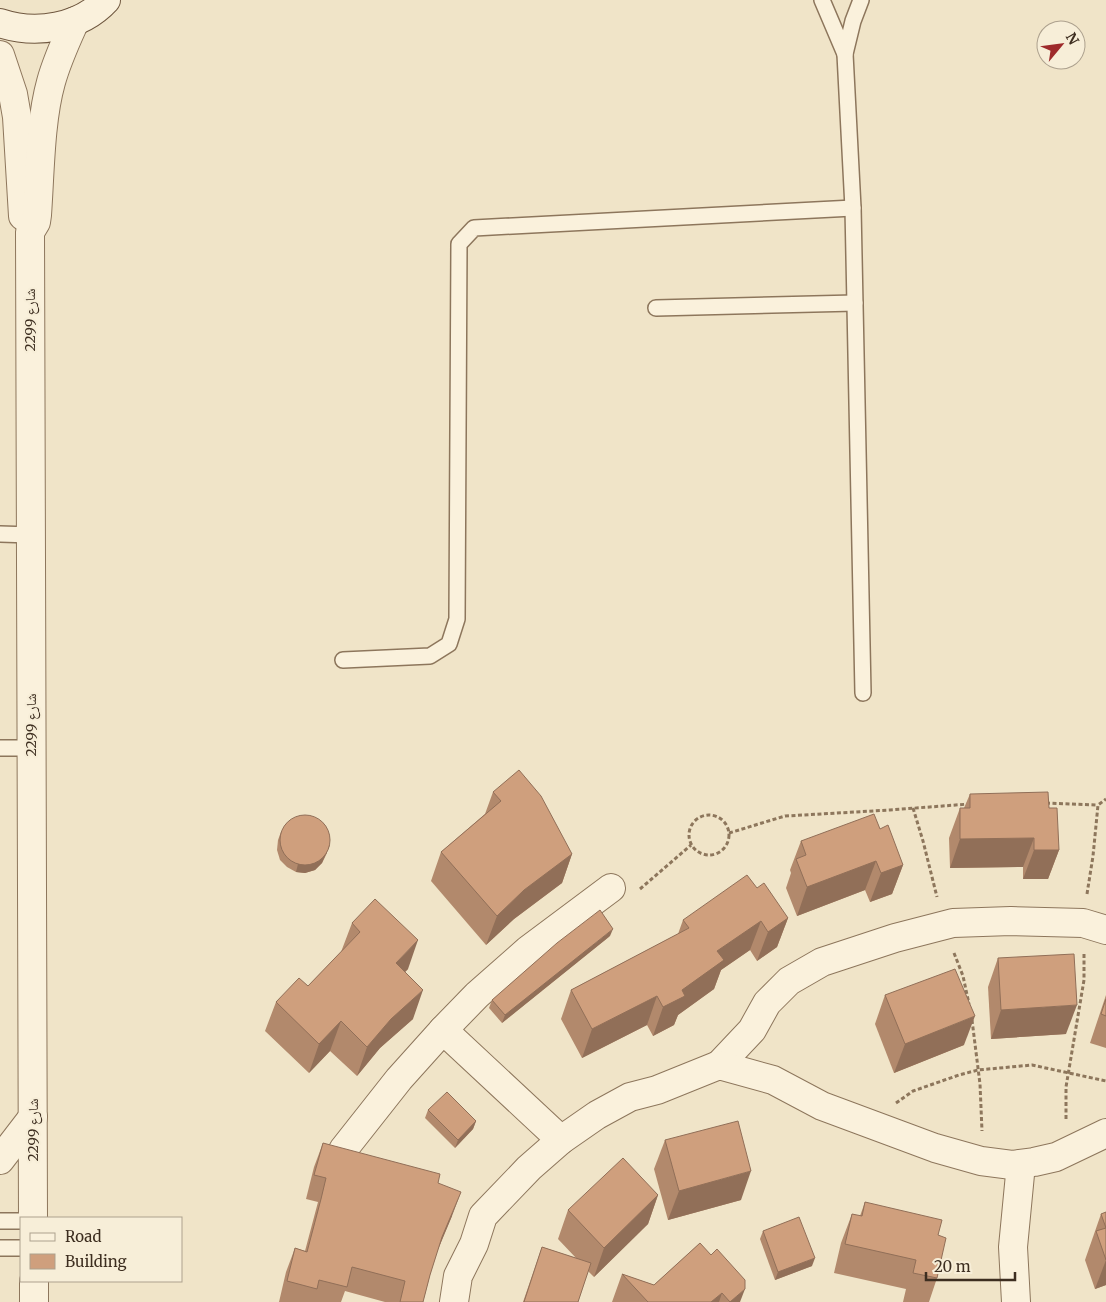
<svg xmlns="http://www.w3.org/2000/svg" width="1106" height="1302" viewBox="0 0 1106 1302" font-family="Merriweather,'Noto Naskh Arabic',serif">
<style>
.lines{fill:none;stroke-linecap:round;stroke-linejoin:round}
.lane-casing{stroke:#8d765c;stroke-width:18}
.street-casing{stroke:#8d765c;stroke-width:30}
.secondary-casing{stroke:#6f573f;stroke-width:30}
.path{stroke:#8d765c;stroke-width:3;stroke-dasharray:4 2.5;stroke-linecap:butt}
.lane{stroke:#faf1dc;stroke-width:15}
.street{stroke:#faf1dc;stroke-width:28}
.secondary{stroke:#faf1dc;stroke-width:28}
.wall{fill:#b2896c}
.shaded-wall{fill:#916f58}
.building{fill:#cf9f7d;stroke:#916f58}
.labels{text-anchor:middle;stroke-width:4.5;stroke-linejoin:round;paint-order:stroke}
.street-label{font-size:14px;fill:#3d2e20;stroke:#f7eed8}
</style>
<rect width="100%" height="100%" fill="#f0e4c8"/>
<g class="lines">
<g class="lane-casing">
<g id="lane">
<polyline points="822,0 845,54"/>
<polyline points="861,0 853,21 845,54 853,208 863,693"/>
<polyline points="656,308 855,303"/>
<polyline points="0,534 31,535"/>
<polyline points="343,660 430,656 449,644 457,619 459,244 474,228 853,208"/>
<polyline points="0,748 31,748"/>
<polyline points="0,1221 21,1221"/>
<polyline points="0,1248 21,1248"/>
</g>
</g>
<g class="street-casing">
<g id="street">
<polyline points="0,55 13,94 17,117 23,216"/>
<polyline points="719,1065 752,1030 767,1003 789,981 822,962 895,938 953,923 1011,921 1083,923 1106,930"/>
<polyline points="561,1140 443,1030 477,995 528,950 611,888"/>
<polyline points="343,1150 399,1079 443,1030"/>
<polyline points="0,1160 33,1117"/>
<path d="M33,1218L30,232L36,222L37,215C40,174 40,121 51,82C57,60 66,41 75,21"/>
<polyline points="34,1281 34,1302"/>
<polyline points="454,1302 458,1276 474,1244 483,1216 529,1168 561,1140 597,1115 630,1097 657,1090 719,1065 773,1080 822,1106 935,1148 981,1161 1012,1165 1034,1162 1056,1157 1106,1133"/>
<polyline points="1016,1302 1013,1247 1021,1164"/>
</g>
</g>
<g class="secondary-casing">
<path id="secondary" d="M0,23C36,35 80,28 106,0"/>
</g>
<g class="path">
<polyline points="1046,803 1098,805"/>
<polyline points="913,808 923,841 937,897"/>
<circle cx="709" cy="835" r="20"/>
<polyline points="729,833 785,816 890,810 969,804"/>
<polyline points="640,889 691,845"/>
<polyline points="1087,894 1093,856 1098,805 1106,799"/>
<polyline points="954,953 963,976 969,1004"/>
<polyline points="972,1020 980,1084 982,1131"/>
<polyline points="896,1103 913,1091 959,1075 978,1070 1032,1065 1106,1081"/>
<polyline points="1066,1119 1066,1087 1084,980 1084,952"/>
</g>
<use href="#lane" class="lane"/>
<use href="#street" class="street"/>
<use href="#secondary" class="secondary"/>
</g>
<g class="wall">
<polygon points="493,792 572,854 562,883 514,919 486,945 431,881 441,852 485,814"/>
<polygon points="970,794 1049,808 1059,850 1048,879 1023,879 1023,867 950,868 949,838 960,808 964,808"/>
<polygon points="880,829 903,865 892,894 870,902 865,890 797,916 786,888 791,873 790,870 801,841"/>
<polygon points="281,832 327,853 322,863 315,870 305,873 296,872 287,867 280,860 277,850 278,840"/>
<polygon points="757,888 788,918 777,947 757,961 750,950 721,970 714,989 678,1015 674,1025 653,1036 647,1025 582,1058 561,1019 571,990 678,934 683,920"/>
<polygon points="352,923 408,969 405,972 413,1019 380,1048 357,1076 330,1051 309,1073 265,1031 276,1002 308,986 341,952"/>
<polygon points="610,936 502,1023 489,1008 492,1000"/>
<polygon points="998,958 1066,1034 991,1039 988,987"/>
<polygon points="885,995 964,1045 894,1073 875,1024"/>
<polygon points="1106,995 1106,1048 1090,1043"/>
<polygon points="428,1110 476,1121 473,1129 455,1148 425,1118"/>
<polygon points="665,1140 741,1200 668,1220 654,1169"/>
<polygon points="323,1143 438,1183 452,1216 437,1252 430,1275 423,1302 385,1302 345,1291 341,1302 279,1302 286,1272 295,1248 305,1251 318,1202 306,1199 314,1167"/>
<polygon points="658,1195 648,1224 594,1277 588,1271 578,1302 523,1302 542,1247 576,1258 558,1239 568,1210"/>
<polygon points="865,1202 938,1235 937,1278 929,1302 903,1302 906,1289 834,1273 841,1243 852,1214 860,1216"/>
<polygon points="1106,1212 1106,1285 1095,1289 1085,1260 1101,1214"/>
<polygon points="763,1231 812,1266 775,1280 760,1239"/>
<polygon points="700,1243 740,1302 612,1302 622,1274 654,1285"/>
</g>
<g class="shaded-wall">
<polygon points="1034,838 1023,867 950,868 960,839"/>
<polygon points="330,845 322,863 315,870 305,873 296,872 298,864"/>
<polygon points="1034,850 1059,850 1048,879 1023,879"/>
<polygon points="572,854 562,883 514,919 486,945 497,916 524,890"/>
<polygon points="876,861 865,890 797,916 807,887"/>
<polygon points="903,865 892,894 870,902 881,873"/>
<polygon points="788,918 777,947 757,961 768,932"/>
<polygon points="761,921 750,950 721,970 714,989 678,1015 674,1025 653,1036 663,1007 682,990 717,951"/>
<polygon points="613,929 610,936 502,1023 505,1015"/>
<polygon points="418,940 408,969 385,992 396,963"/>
<polygon points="423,990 413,1019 380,1048 357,1076 367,1047 391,1019"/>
<polygon points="657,996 647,1025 582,1058 592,1029"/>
<polygon points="1077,1005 1066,1034 991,1039 1001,1010"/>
<polygon points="975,1016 964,1045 894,1073 905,1044"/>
<polygon points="341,1021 330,1051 309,1073 319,1044"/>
<polygon points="476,1121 473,1129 455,1148 458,1140"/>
<polygon points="751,1171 741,1200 668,1220 679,1191"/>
<polygon points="461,1192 452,1216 433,1261 442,1237"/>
<polygon points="658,1195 648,1224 594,1277 604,1248"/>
<polygon points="815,1258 812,1266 775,1280 778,1272"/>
<polygon points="1106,1260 1106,1285 1095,1289"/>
<polygon points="745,1289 740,1302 730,1302"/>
<polygon points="722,1293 719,1302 711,1302"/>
</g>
<g class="building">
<polygon points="519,770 541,796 572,854 524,890 497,916 441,852 501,801 493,792"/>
<polygon points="1048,792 1049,808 1057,808 1059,850 1034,850 1034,838 960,839 960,808 970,808 970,794"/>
<polygon points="874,814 880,829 888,825 903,865 881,873 876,861 807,887 796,859 806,855 801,841"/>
<circle cx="305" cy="840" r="25"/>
<polygon points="747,875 757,888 764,883 788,918 768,932 761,921 717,951 724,960 682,990 685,996 663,1007 657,996 592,1029 571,990 689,928 683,920"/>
<polygon points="375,899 418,940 396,963 423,990 391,1019 367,1047 341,1021 319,1044 276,1002 299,978 308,986 360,932 352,923"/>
<polygon points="600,910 613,929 505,1015 492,1000 557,943"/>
<polygon points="1074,954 1077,1005 1001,1010 998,958"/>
<polygon points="955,969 975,1016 905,1044 885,995"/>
<polygon points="1106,999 1106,1016 1101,1014"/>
<polygon points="447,1092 476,1121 458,1140 428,1110"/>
<polygon points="738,1121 751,1171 679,1191 665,1140"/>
<polygon points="323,1143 440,1174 438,1183 461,1192 442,1237 430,1275 423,1302 400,1302 405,1281 352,1267 347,1287 319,1280 317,1289 287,1281 295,1248 307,1252 321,1199 326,1178 314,1175"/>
<polygon points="623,1158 658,1195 604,1248 568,1210"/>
<polygon points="865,1202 942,1220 938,1235 946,1238 937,1278 913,1273 916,1260 845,1244 852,1214 862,1216"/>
<polygon points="1106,1212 1106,1260 1096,1231 1106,1228 1101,1214"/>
<polygon points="799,1217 815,1258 778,1272 763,1231"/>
<polygon points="700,1243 711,1255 717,1249 745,1280 745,1289 730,1302 722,1293 711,1302 648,1302 622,1274 654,1285"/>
<polygon points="542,1247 591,1263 578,1302 524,1302"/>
</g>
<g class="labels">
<g class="street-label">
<text transform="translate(30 320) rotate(-90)" y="5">شارع 2299</text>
<text transform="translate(31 725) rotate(-90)" y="5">شارع 2299</text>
<text transform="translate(33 1130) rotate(-90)" y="5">شارع 2299</text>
</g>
</g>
<rect x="20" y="1217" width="162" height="65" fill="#f7eed8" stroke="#ada18e"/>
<rect x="30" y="1233" width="25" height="8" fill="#faf1dc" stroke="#ada18e"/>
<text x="65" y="1242" font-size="15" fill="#3d2e20">Road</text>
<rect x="30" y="1254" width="25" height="15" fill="#cf9f7d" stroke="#ada18e"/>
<text x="65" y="1267" font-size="15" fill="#3d2e20">Building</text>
<g transform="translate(1061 45) rotate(61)"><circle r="24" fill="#f7eed8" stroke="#ada18e"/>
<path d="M0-4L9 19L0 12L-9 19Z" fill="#9e2a2b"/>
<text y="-8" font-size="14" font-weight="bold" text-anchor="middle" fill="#3d2e20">N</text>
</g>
<path d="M926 1272v8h89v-8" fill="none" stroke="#3d2e20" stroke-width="2.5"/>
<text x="934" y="1272" font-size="15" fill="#3d2e20" stroke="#f7eed8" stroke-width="4" paint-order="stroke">20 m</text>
</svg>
